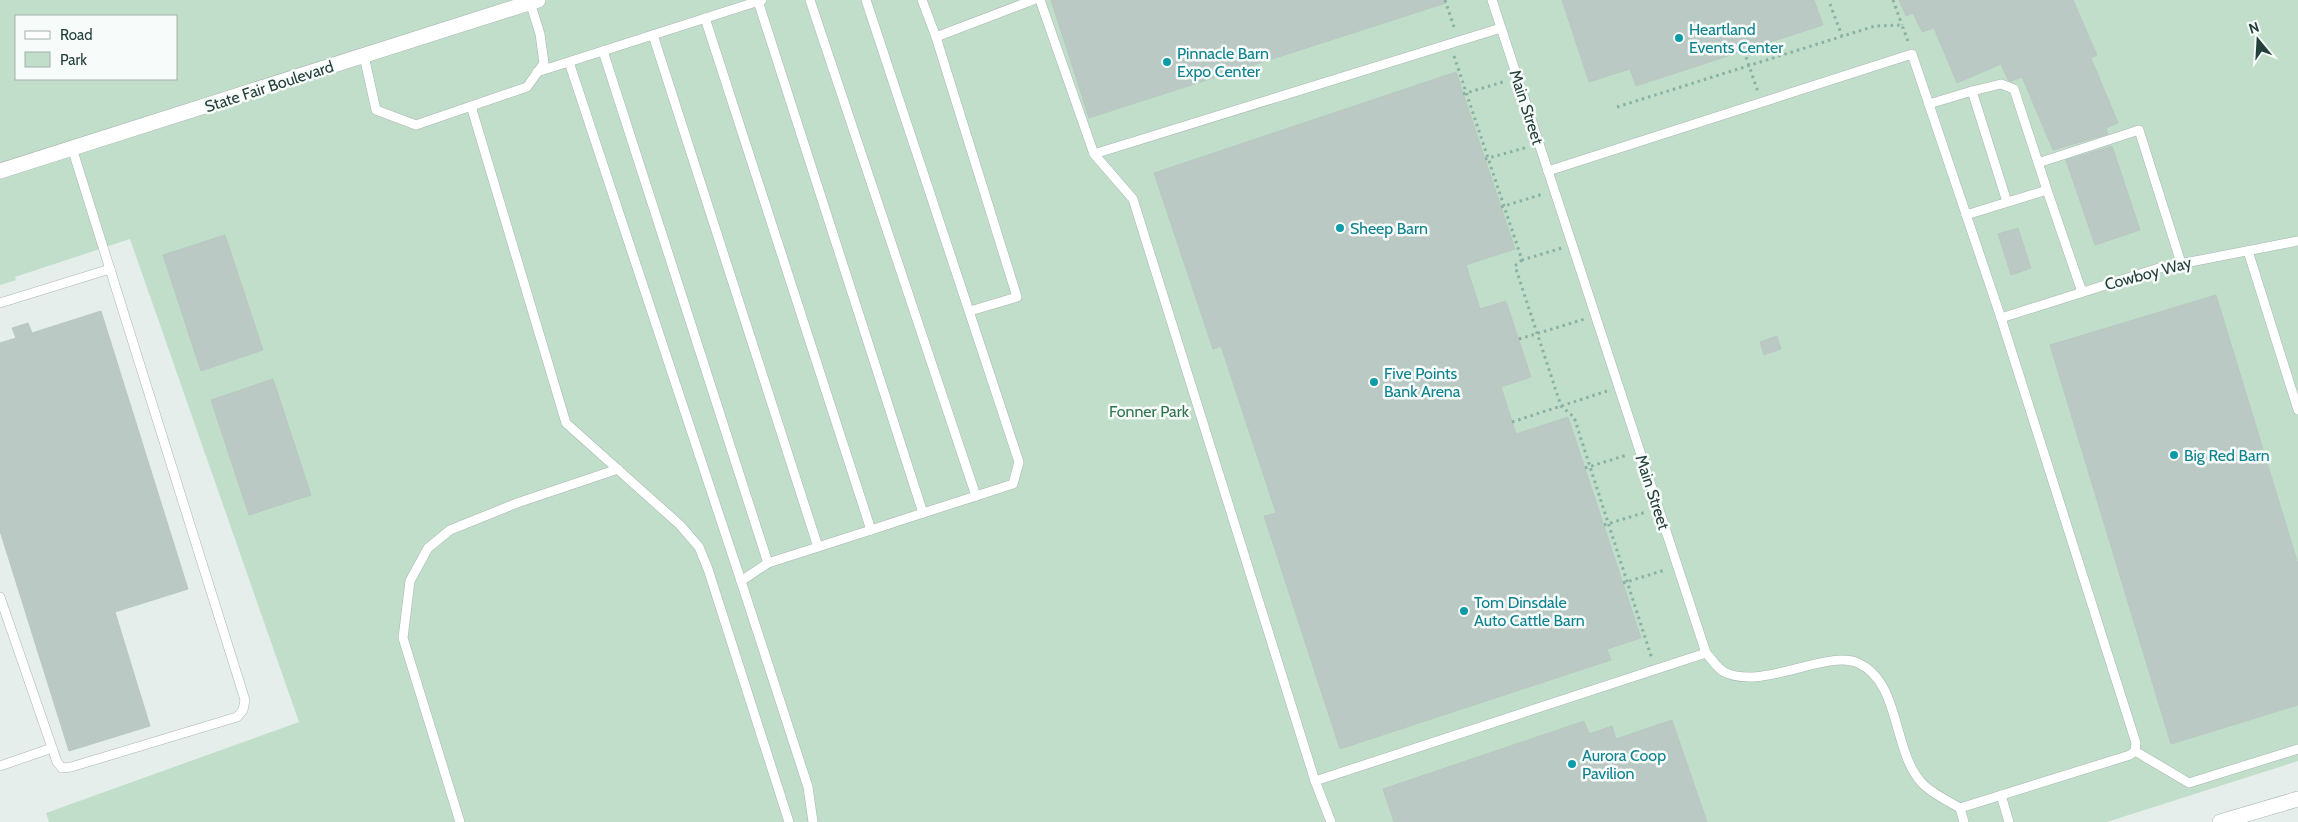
<svg xmlns="http://www.w3.org/2000/svg" width="2298" height="822" viewBox="0 0 2298 822" font-family="Cabin,sans-serif">
<style>
.green{fill:#c0dec9;fill-rule:evenodd}
.building{fill:#bbc9c4;stroke:#b9c8c2}
.lines{fill:none;stroke-linecap:round;stroke-linejoin:round}
.service-casing{stroke:#a8b6b2;stroke-width:10}
.minor-casing{stroke:#a8b6b2;stroke-width:16}
.tertiary-casing{stroke:#a8b6b2;stroke-width:16}
.path{stroke:#88b1a5;stroke-width:3;stroke-dasharray:2.5 4;stroke-linecap:butt}
.service{stroke:#fff;stroke-width:9}
.minor{stroke:#fff;stroke-width:15}
.tertiary{stroke:#fff;stroke-width:15}
.culture-dot{fill:#0f9aa8;stroke:#f7fbf9;stroke-width:2}
.labels{text-anchor:middle;stroke-width:5;stroke-linejoin:round;paint-order:stroke}
.culture-label{font-size:16px;fill:#0d838f;stroke:#f7fbf9;text-anchor:start}
.street-label{font-size:16px;fill:#25403a;stroke:#f7fbf9}
.park-label{font-size:16px;fill:#30764d;stroke:#f7fbf9}
</style>
<rect width="100%" height="100%" fill="#e6eeeb"/>
<path class="green" d="M0,0H2298V761L2107,822H49L46,813L299,722L130,239L15,277L16,280L0,285ZM16,16H176V79H16Z"/>
<g class="building">
<polygon points="1051,0 1446,0 1446,3 1089,118"/>
<polygon points="1562,0 1814,0 1823,25 1636,86 1630,69 1589,82"/>
<polygon points="1899,0 2073,0 2097,55 2091,58 2118,123 2106,128 2108,134 2053,150 2022,77 2011,81 2008,80 2001,64 1957,83 1934,28 1922,32 1913,13 1906,16"/>
<polygon points="1456,72 1515,249 1466,265 1480,309 1506,301 1531,377 1501,387 1516,434 1568,417 1641,638 1607,649 1611,660 1340,749 1264,516 1276,513 1221,346 1213,349 1154,173"/>
<polygon points="2112,146 2140,230 2095,245 2066,160"/>
<polygon points="2018,228 2031,268 2011,275 1998,234"/>
<polygon points="225,235 263,350 201,371 163,255"/>
<polygon points="2216,295 2298,564 2298,705 2171,744 2050,345"/>
<polygon points="101,311 188,589 115,612 150,726 69,751 0,531 0,343 16,338 12,328 28,323 32,333"/>
<polygon points="1777,336 1781,349 1764,355 1760,342"/>
<polygon points="273,379 311,495 249,515 211,400"/>
<polygon points="1672,720 1707,822 1394,822 1383,789 1584,721 1589,734 1612,726 1616,739"/>
</g>
<g class="lines">
<g class="service-casing">
<g id="service">
<polyline points="810,0 976,496 923,513"/>
<polyline points="866,0 1019,462 1013,484 976,496"/>
<polyline points="922,0 936,37 1033,0"/>
<polyline points="1040,0 1094,154 1501,28"/>
<path d="M1492,0L1706,653C1711,658 1717,668 1724,672C1763,691 1826,649 1858,663C1901,682 1892,751 1922,783C1931,793 1948,801 1960,808"/>
<polyline points="758,1 923,513 871,530"/>
<polyline points="705,18 871,530 818,547"/>
<polyline points="936,37 1017,297 970,311"/>
<polyline points="603,51 768,563 818,547 653,35"/>
<polyline points="364,56 376,110 416,125 527,87 544,63 540,34 530,2"/>
<polyline points="569,62 741,581 768,563"/>
<polyline points="537,72 762,0"/>
<polyline points="1929,104 1972,91"/>
<polyline points="471,106 566,423 680,525 699,547 708,569 789,822"/>
<polyline points="1094,154 1133,199 1315,781 1706,653"/>
<polyline points="2038,163 2139,130 2181,263"/>
<polyline points="1548,171 1912,54 2001,318 2136,743 2135,751 2130,755 1960,808"/>
<polyline points="2007,202 1972,91 2001,84 2014,89 2047,190"/>
<polyline points="1966,215 2047,190 2082,292"/>
<polyline points="2248,251 2298,410"/>
<polyline points="0,303 110,269"/>
<polyline points="2001,318 2159,268 2298,241"/>
<polyline points="741,581 808,787 813,822"/>
<polyline points="0,597 57,762 62,768 71,767 237,717 243,710 245,700 72,148"/>
<polyline points="2135,751 2189,783 2298,749"/>
<polyline points="0,766 52,748"/>
<polyline points="1315,781 1331,822"/>
<polyline points="2001,795 2009,822"/>
<polyline points="1960,808 1964,822"/>
<polyline points="460,822 403,638 410,581 428,548 450,530 517,503 618,469"/>
</g>
</g>
<g class="minor-casing">
<polyline id="minor" points="0,171 538,0"/>
</g>
<g class="tertiary-casing">
<polyline id="tertiary" points="2220,822 2298,799"/>
</g>
<g class="path">
<polyline points="1445,0 1455,30"/>
<polyline points="1893,0 1902,25"/>
<polyline points="1830,4 1842,36"/>
<polyline points="1744,51 1758,92"/>
<polyline points="1454,56 1522,260 1562,248"/>
<polyline points="1463,94 1506,81"/>
<polyline points="1617,107 1875,26 1902,25 1909,44"/>
<polyline points="1485,159 1528,147"/>
<polyline points="1501,207 1543,194"/>
<polyline points="1522,260 1515,266 1561,406 1574,417 1652,659"/>
<polyline points="1519,339 1585,319"/>
<polyline points="1512,422 1607,391"/>
<polyline points="1585,468 1627,455"/>
<polyline points="1604,525 1646,512"/>
<polyline points="1623,583 1665,570"/>
</g>
<use href="#service" class="service"/>
<use href="#minor" class="minor"/>
<use href="#tertiary" class="tertiary"/>
</g>
<g class="culture-dot">
<circle cx="1679" cy="38" r="5"/>
<circle cx="1167" cy="62" r="5"/>
<circle cx="1340" cy="228" r="5"/>
<circle cx="1374" cy="382" r="5"/>
<circle cx="2174" cy="455" r="5"/>
<circle cx="1464" cy="611" r="5"/>
<circle cx="1572" cy="764" r="5"/>
</g>
<g class="labels">
<g class="culture-label">
<text x="1689" y="35">Heartland<tspan x="1689" dy="18">Events Center</tspan></text>
<text x="1177" y="59">Pinnacle Barn<tspan x="1177" dy="18">Expo Center</tspan></text>
<text x="1350" y="234">Sheep Barn</text>
<text x="1384" y="379">Five Points<tspan x="1384" dy="18">Bank Arena</tspan></text>
<text x="2184" y="461">Big Red Barn</text>
<text x="1474" y="608">Tom Dinsdale<tspan x="1474" dy="18">Auto Cattle Barn</tspan></text>
<text x="1582" y="761">Aurora Coop<tspan x="1582" dy="18">Pavilion</tspan></text>
</g>
<g class="street-label">
<text transform="translate(269 86) rotate(-18)" y="6">State Fair Boulevard</text>
<text transform="translate(1527 107) rotate(72)" y="6">Main Street</text>
<text transform="translate(2148 273) rotate(-15)" y="6">Cowboy Way</text>
<text transform="translate(1653 492) rotate(72)" y="6">Main Street</text>
</g>
<g class="park-label">
<text x="1149" y="417">Fonner Park</text>
</g>
</g>
<rect x="15" y="15" width="162" height="65" fill="#f7fbf9" stroke="#a3b0ad"/>
<rect x="25" y="31" width="25" height="8" fill="#ffffff" stroke="#a3b0ad"/>
<text x="60" y="40" font-size="15" fill="#25403a">Road</text>
<rect x="25" y="52" width="25" height="15" fill="#c0dec9" stroke="#a3b0ad"/>
<text x="60" y="65" font-size="15" fill="#25403a">Park</text>
<g transform="translate(2258 40) rotate(342)" stroke="#f7fbf9" stroke-width="4" paint-order="stroke">
<path d="M0-4L9 19L0 12L-9 19Z" fill="#25403a"/>
<text y="-8" font-size="14" font-weight="bold" text-anchor="middle" fill="#25403a">N</text>
</g>
</svg>
